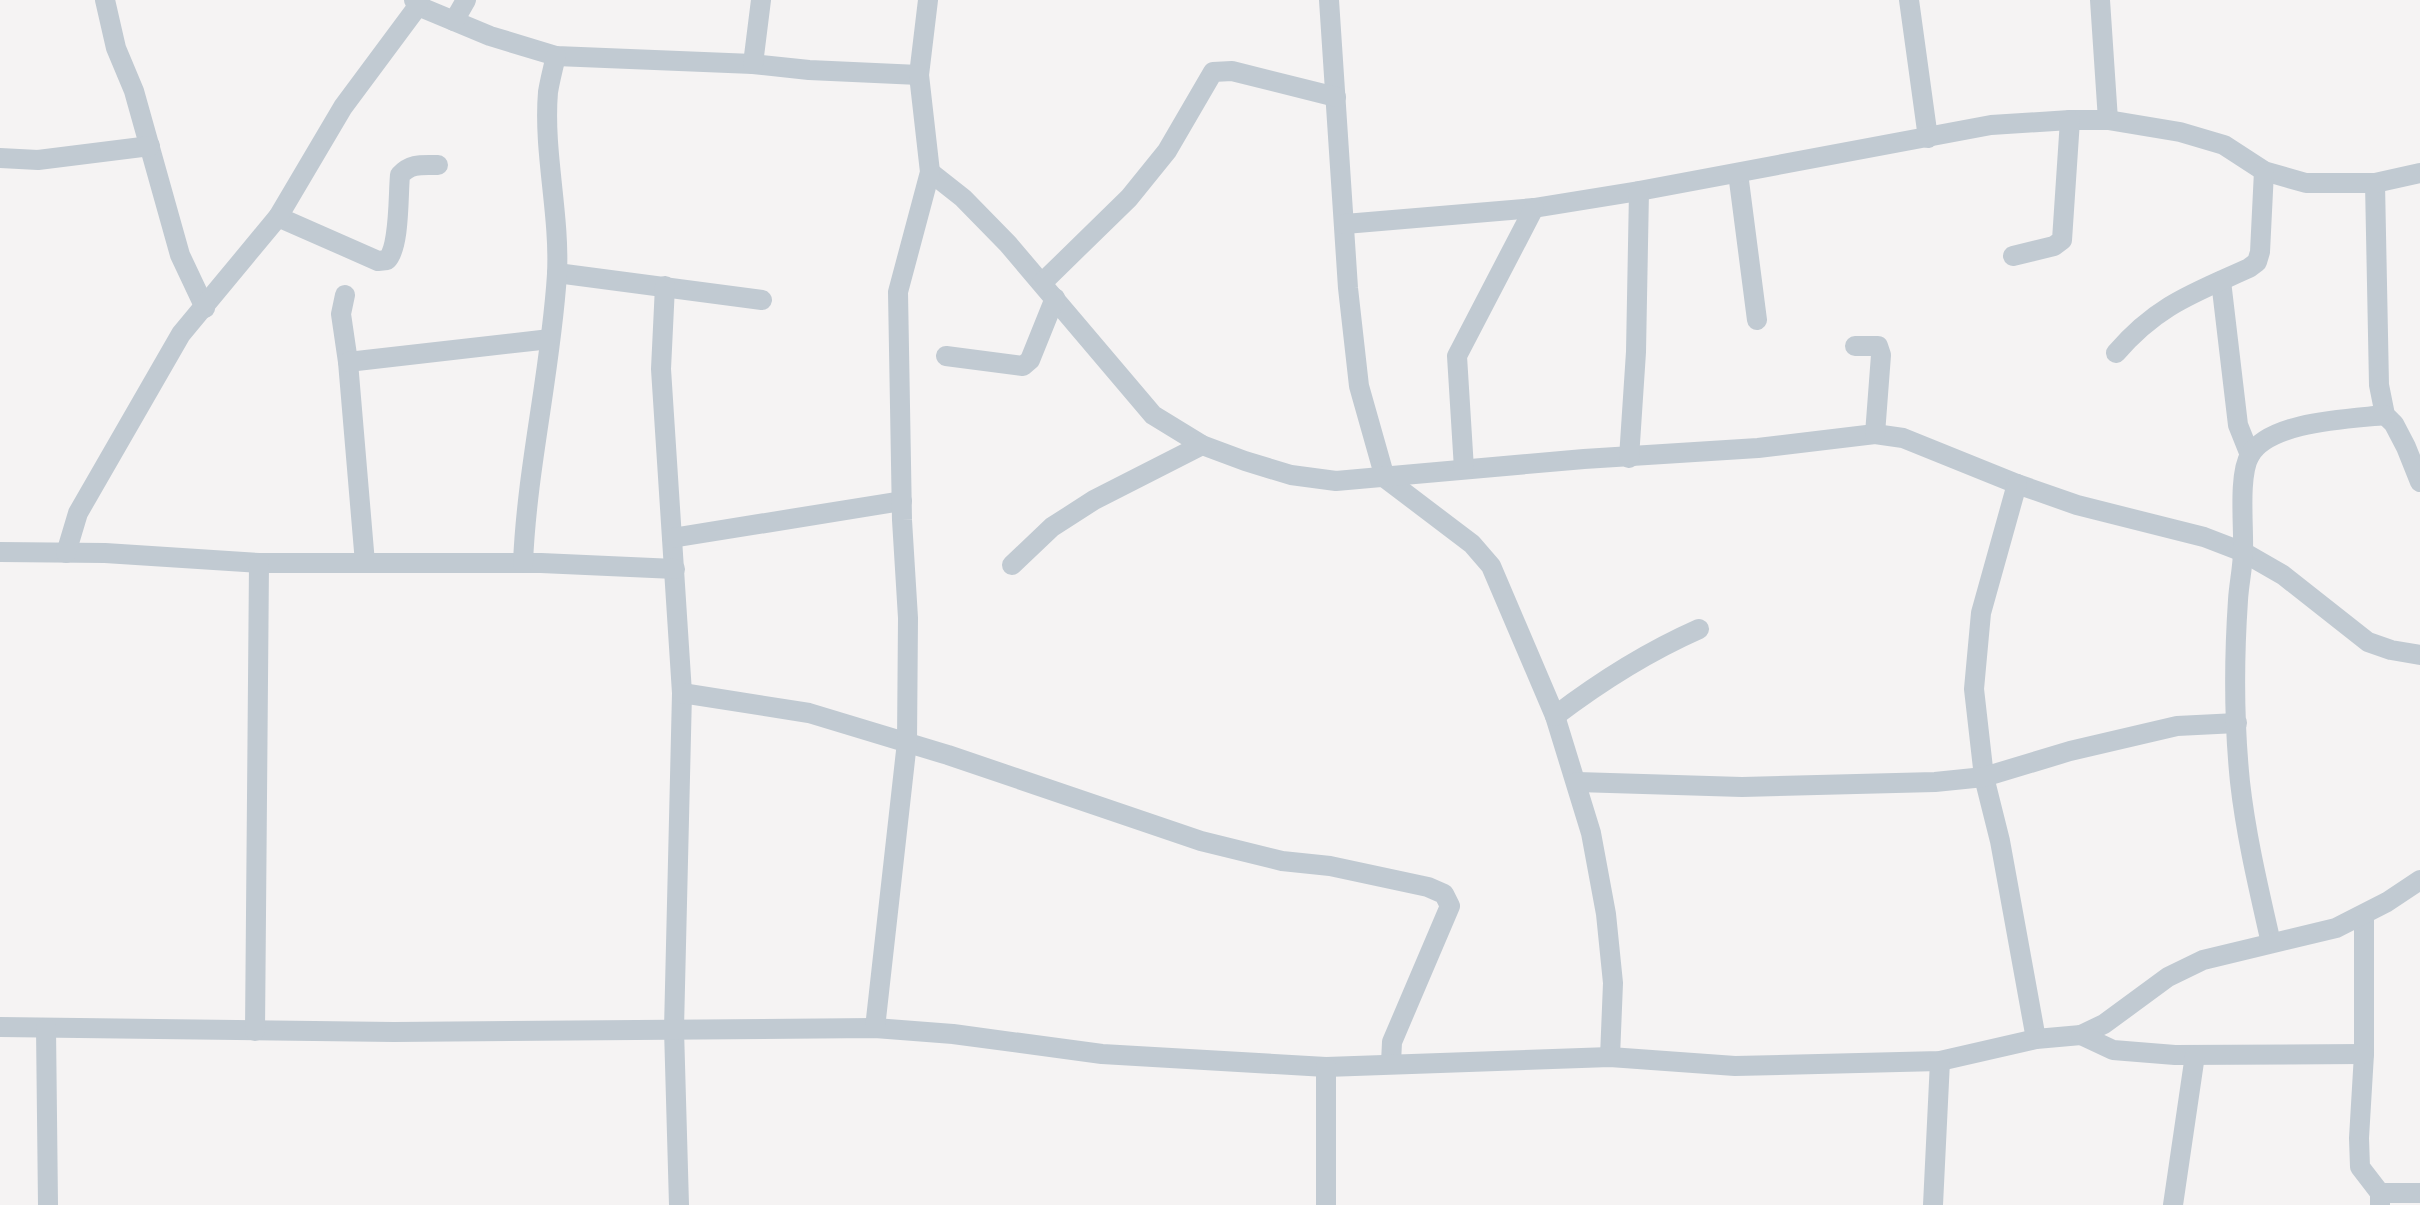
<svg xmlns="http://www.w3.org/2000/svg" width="2420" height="1205" viewBox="0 0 2420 1205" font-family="'Space Grotesk',sans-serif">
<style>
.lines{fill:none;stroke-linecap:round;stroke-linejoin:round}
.minor{stroke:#c1cad2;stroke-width:20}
</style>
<rect width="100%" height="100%" fill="#f5f3f3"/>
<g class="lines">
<g class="minor">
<polyline points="105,0 116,48 134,91 180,255 205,308"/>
<polyline points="414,0 418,6 490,36 556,56 753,64 809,70 919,75"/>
<polyline points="1329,0 1348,288 1359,386 1385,478 1472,544 1491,566 1555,716 1591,833 1606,914 1613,983 1610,1057"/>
<polyline points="1909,0 1928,138"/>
<polyline points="2100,0 2108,120"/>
<polyline points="454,21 466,0"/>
<polyline points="753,64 761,0"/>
<polyline points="0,158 38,160 150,146"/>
<polyline points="930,172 963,198 1008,244 1153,415 1202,445 1245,461 1291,475 1336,481 1584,459 1758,448 1875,434 1903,438 2017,484 2077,505 2204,537 2243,552 2283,575 2368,642 2391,650 2420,655"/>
<polyline points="1738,173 1757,320"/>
<polyline points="2375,183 2379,385 2385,415 2394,424 2406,447 2420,482"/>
<path d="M278,217L378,261L387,260C400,247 398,195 400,175C411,163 422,165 438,165"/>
<polyline points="1345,224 1534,208 1639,191 1991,125 2070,120 2108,120 2180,132 2224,145 2264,171 2306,183 2375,183 2420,173"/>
<polyline points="2013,256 2054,246 2062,240 2070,120"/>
<polyline points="557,273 762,300"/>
<polyline points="2221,281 2238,425 2250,455"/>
<polyline points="1042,283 1129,198 1167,151 1213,72 1232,71 1336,97"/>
<polyline points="665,286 661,369 682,693 674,1029 679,1205"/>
<polyline points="345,295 341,314 348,362 365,563"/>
<polyline points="1855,346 1878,346 1881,355 1875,434"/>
<path d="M2116,353C2157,305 2194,293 2249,268L2257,262L2260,252L2264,171"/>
<polyline points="946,356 1023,366 1030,360 1055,298"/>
<polyline points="348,362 550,339"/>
<polyline points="1629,458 1636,352 1639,191"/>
<polyline points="1464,469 1457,356 1534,208"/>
<polyline points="2017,484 1981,613 1974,689 1984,777 2000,841 2036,1039"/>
<polyline points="672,538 902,501"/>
<polyline points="0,552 105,553 259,563 541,563 675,569"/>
<polyline points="66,553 78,513 181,334 278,217 343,107 418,6"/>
<path d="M523,563C527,466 551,371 557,274C560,213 543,152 548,92C550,80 553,68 556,56"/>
<polyline points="1012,565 1052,527 1094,500 1202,445"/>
<polyline points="682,693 809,713 948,755 1201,841 1282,861 1330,866 1428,887 1444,894 1450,906 1392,1042 1391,1063"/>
<path d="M1555,716C1601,681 1647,652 1699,629"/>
<polyline points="1577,782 1742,787 1935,782 1984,777 2070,751 2177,726 2237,723"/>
<polyline points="2364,915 2364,1054 2359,1138 2360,1167 2380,1193 2380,1205"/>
<path d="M2271,943C2259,890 2246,836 2240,782C2234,723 2234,659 2238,600C2239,583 2243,567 2243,550C2244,527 2238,475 2250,455C2270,421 2349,419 2385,415"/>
<polyline points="0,1027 394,1032 875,1028 953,1034 1102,1054 1326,1067 1610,1057 1735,1066 1940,1061 2036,1039 2081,1035 2104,1024 2168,977 2203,960 2336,928 2387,902 2420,880"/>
<polyline points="46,1028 48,1205"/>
<polyline points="875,1028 907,742 908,618 902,520 898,292 930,172 919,75 928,0"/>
<polyline points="255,1031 259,563"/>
<polyline points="2081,1035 2113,1050 2175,1055 2364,1054"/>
<polyline points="1326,1067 1326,1205"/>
<polyline points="2380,1193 2420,1193"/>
<polyline points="1933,1205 1940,1061"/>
<polyline points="2173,1205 2195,1055"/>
</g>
</g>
</svg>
